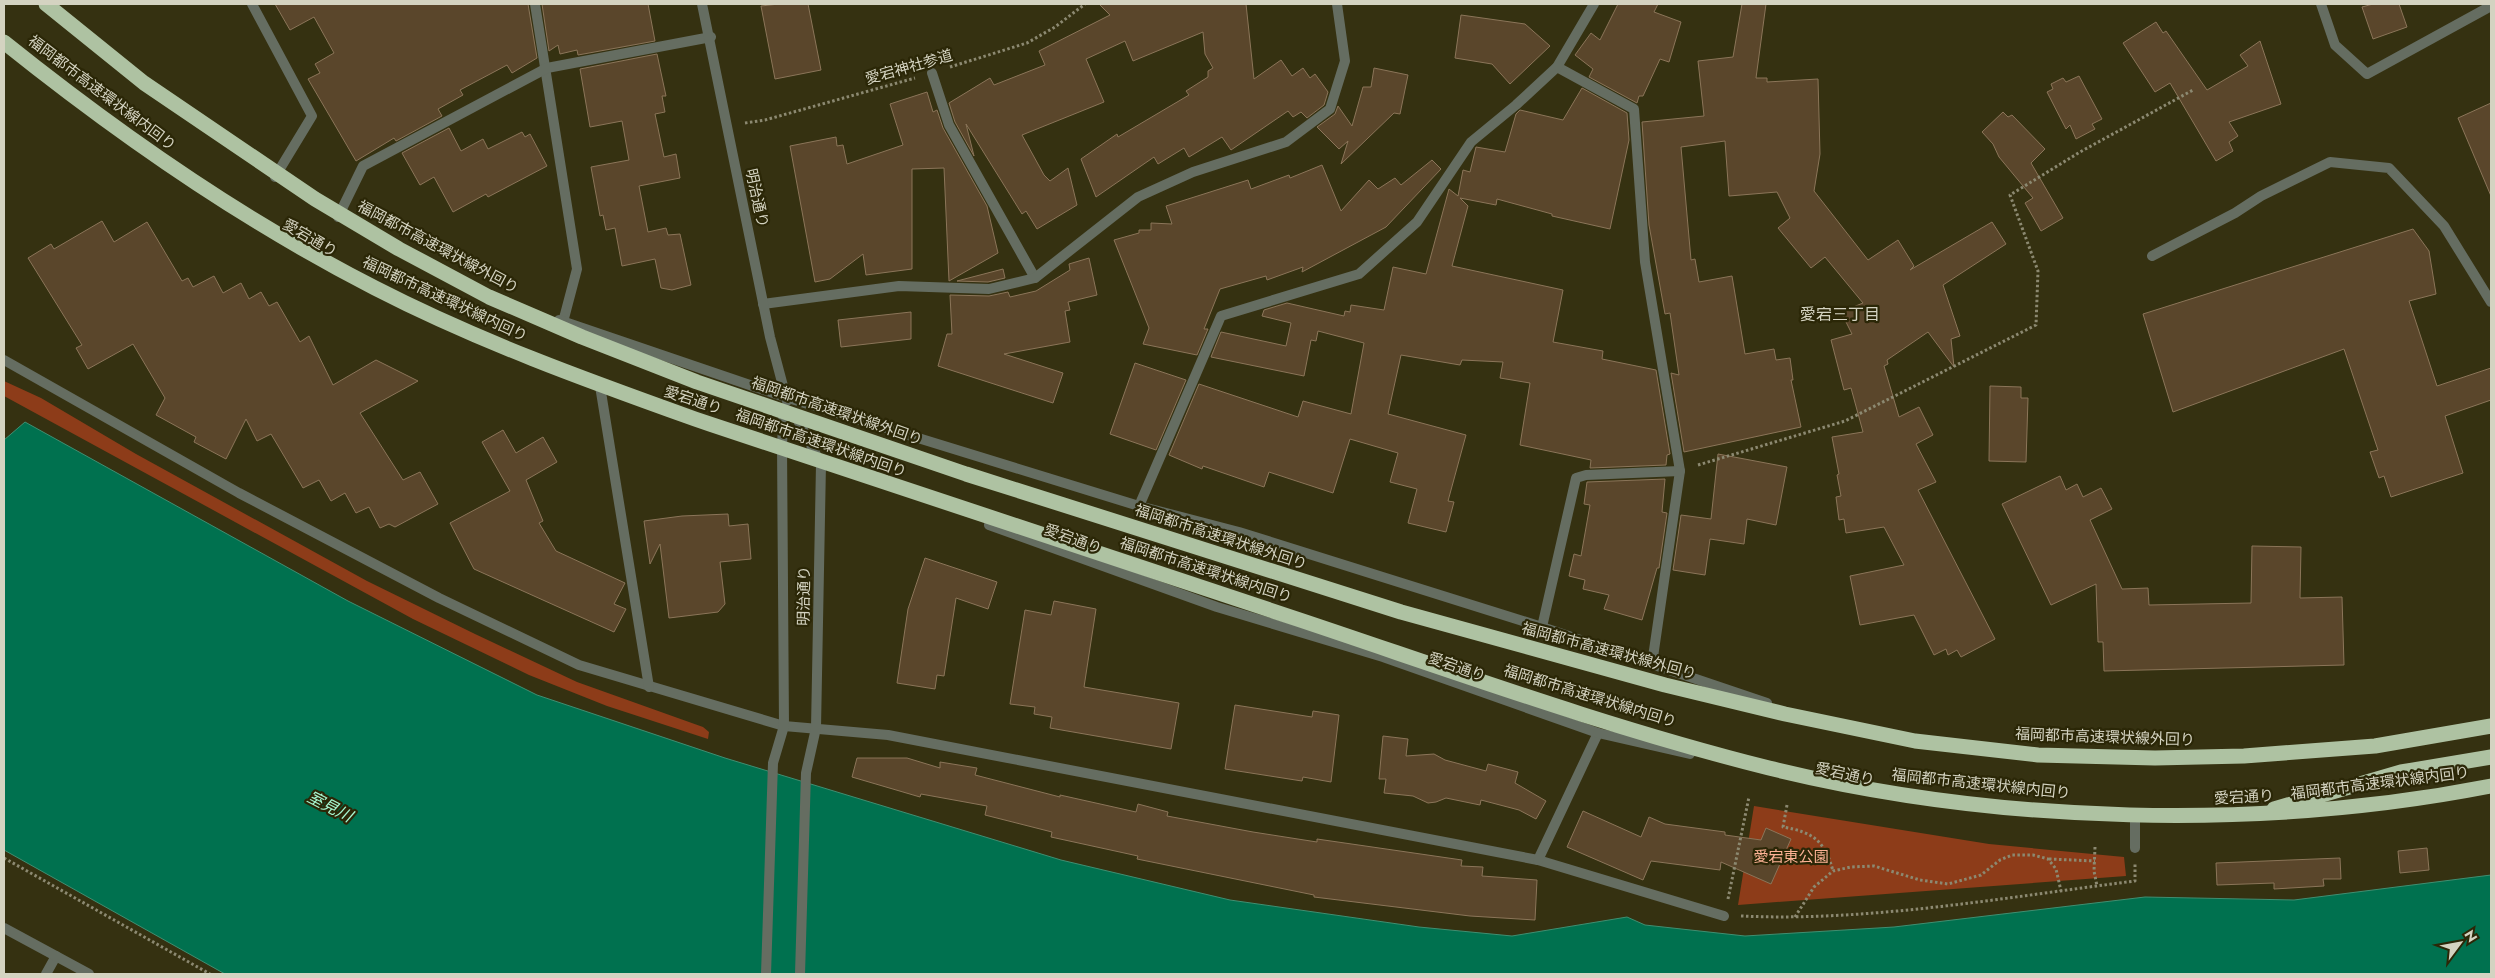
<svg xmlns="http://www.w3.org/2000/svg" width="2495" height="978" viewBox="0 0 2495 978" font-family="Jost,'Noto Sans JP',sans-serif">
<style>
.green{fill:#8d3c19}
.water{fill:#00714f;stroke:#408e71}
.building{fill:#5a462b;stroke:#8b7559}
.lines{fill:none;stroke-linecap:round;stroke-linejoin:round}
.path{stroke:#8c8971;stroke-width:3;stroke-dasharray:2.5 2.5;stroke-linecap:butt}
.pedestrian{stroke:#656d61;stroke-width:10}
.minor{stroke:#656d61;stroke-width:10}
.tertiary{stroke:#656d61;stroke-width:10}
.motorway{stroke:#aec2a2;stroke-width:15}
.motorway-bridge{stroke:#aec2a2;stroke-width:15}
.labels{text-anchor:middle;stroke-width:4.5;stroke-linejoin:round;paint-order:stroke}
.street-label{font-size:15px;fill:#d4d3c1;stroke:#2b2707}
.park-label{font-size:15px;fill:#fcb295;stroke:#2b2707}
.neighbourhood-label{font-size:16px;fill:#d4d3c1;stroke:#2b2707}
.water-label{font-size:16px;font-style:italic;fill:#a7f9d3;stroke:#2b2707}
</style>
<rect width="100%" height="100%" fill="#353111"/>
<g class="green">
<polygon points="4,381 41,398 136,454 367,581 475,634 577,682 703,727 709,732 708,739 607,706 529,675 413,619 4,396"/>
<polygon points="1754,806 1989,844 2124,857 2126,876 1738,905"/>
</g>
<polygon class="water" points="25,422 348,601 537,695 725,758 1061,860 1230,900 1419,927 1512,936 1627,917 1645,925 1745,936 1894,927 2145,897 2294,900 2491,875 2491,974 225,974 4,850 4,440"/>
<g class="building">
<polygon points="275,4 528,4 537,58 512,73 507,65 460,90 463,95 438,109 442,116 396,141 394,138 356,161 308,79 320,73 315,64 334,53 314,17 290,30"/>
<polygon points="542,4 648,4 655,41 578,55 577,50 560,54 558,45 549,51"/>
<polygon points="779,4 808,4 821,70 775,79 761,6"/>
<polygon points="1099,4 1246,4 1254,79 1281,60 1292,76 1303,68 1310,78 1315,74 1328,92 1324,105 1307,118 1301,112 1293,117 1288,111 1231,150 1222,137 1189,157 1184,148 1158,164 1154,157 1096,197 1081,159 1117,134 1118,137 1189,95 1186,91 1208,77 1208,71 1213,68 1205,54 1203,32 1133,61 1125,41 1086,59 1104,102 1022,135 1044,175 1050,181 1068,168 1077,205 1037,229 1026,211 1022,214 966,124 974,156 955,122 949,103 990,78 994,85 1045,65 1039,51 1110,15"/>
<polygon points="1618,4 1658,4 1654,12 1681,22 1669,62 1660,59 1643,96 1639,96 1637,103 1589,77 1593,69 1575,55 1591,33 1600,40"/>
<polygon points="1742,4 1766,4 1756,78 1767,78 1767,82 1818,79 1820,154 1814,191 1868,260 1898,240 1914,266 1910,270 1992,222 2006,244 1943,285 1960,336 1951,339 1954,367 1928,332 1887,360 1888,364 1884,366 1899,417 1919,407 1933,435 1916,444 1936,482 1918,490 1995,639 1961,657 1957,650 1948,655 1946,649 1934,655 1914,615 1860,625 1850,576 1904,565 1884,527 1846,533 1844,519 1839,520 1836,497 1841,496 1837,475 1839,474 1832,437 1863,432 1851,388 1844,390 1831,340 1852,334 1841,312 1863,303 1825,257 1811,268 1778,228 1790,218 1777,192 1729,196 1725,141 1681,147 1691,260 1695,259 1699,282 1732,276 1745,354 1774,349 1776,360 1790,358 1793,380 1791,380 1801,427 1684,452 1671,373 1679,375 1670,313 1665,314 1649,225 1642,122 1704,116 1698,61 1733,57"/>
<polygon points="2373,4 2399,4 2407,27 2373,39 2362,7"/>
<polygon points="1461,15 1525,24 1550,46 1510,84 1492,64 1455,58"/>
<polygon points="2156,22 2163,33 2166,31 2207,90 2248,66 2240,55 2260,41 2281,104 2229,122 2238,136 2229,142 2233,151 2216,161 2170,83 2155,92 2123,43"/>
<polygon points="657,54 666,96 662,96 665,112 655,114 664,157 676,154 680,178 639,186 648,232 666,228 668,235 680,234 691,285 672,290 661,288 655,259 622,266 615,228 606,230 603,215 600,216 591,167 629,160 622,121 590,127 580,69"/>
<polygon points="1374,68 1408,75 1400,114 1394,113 1341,164 1348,141 1339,149 1317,127 1335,114 1338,106 1352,126 1363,87 1371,87"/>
<polygon points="2079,76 2102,119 2092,124 2095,129 2076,139 2070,125 2066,129 2047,92 2053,89 2051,84 2063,78 2066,82"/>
<polygon points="1582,88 1627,113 1629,140 1610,229 1552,216 1552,214 1497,199 1496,205 1460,198 1468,206 1452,266 1563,290 1553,342 1603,351 1602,359 1656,370 1670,454 1667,455 1666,465 1590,468 1591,460 1520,445 1530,383 1500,378 1503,362 1462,360 1460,365 1401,355 1388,414 1466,435 1448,501 1454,502 1446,532 1408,523 1417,489 1390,482 1398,453 1350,439 1333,493 1269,472 1264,487 1203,466 1202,469 1169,455 1199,384 1298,417 1303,401 1351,414 1364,343 1318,331 1316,341 1311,340 1304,376 1211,357 1221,332 1286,346 1291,323 1262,316 1264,310 1287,303 1344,316 1345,311 1350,312 1351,305 1384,310 1393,267 1426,274 1449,189 1458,196 1463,170 1470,172 1476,147 1505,152 1516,114 1520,110 1563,120"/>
<polygon points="927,92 933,112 937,110 943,128 987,206 998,253 949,281 944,168 912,169 912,269 866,275 863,254 830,279 815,282 790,146 836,137 837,146 843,145 847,164 903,145 890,104"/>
<polygon points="2491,103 2491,196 2458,118"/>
<polygon points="2003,112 2008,117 2012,115 2045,149 2031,163 2063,218 2041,231 2025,203 2033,198 1999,157 1993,144 1982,132"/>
<polygon points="449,128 461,151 483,139 488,149 522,132 525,137 530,134 547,166 488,197 486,194 453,212 434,177 420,185 402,153"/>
<polygon points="1432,160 1441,169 1386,227 1302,272 1303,267 1267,280 1266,276 1220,289 1204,329 1208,329 1197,355 1143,344 1149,328 1114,240 1139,233 1139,230 1151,230 1151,223 1172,224 1166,206 1248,180 1251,189 1289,175 1290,178 1322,165 1341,211 1369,180 1378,189 1395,178 1401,185"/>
<polygon points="102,221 114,242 147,222 182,281 188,278 193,287 214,276 223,293 241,283 249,299 261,292 269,306 277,302 300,342 309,336 333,385 376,360 418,381 360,413 403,480 420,472 438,504 395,527 389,524 380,528 369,507 356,513 345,493 331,501 319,480 303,488 271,434 257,441 246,419 226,459 194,442 196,437 156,415 165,398 133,344 88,369 76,348 82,345 28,258 51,244 54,249"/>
<polygon points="2413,229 2429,251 2436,294 2409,301 2437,386 2491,368 2491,400 2445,416 2463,473 2391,497 2384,476 2379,478 2370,452 2378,450 2344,349 2173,412 2143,314"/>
<polygon points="1089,258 1097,295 1068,302 1070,310 1065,311 1070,342 1004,354 1063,373 1053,403 938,366 947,334 952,334 950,295 989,296 1008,292 1010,297 1036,291 1070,270 1069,264"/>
<polygon points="1003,269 1005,278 988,282 957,281"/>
<polygon points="911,312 911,339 841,347 838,320"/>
<polygon points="1135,363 1186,380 1156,450 1110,434"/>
<polygon points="1990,386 2021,387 2021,398 2028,398 2026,462 1989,461"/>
<polygon points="503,430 516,453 543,437 557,462 526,480 543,521 539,523 556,551 625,583 614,604 626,609 614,632 474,569 450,523 510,491 482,442"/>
<polygon points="1718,454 1787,467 1776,525 1747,519 1744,544 1710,539 1705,575 1673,570 1681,515 1711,519"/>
<polygon points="2060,476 2066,490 2077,484 2083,497 2101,488 2112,509 2090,520 2122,589 2148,588 2149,605 2251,603 2252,546 2301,547 2300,598 2342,597 2344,665 2104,671 2103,642 2098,642 2096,584 2051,605 2002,504"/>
<polygon points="1665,479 1662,512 1667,513 1659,568 1657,568 1642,620 1604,609 1609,595 1583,589 1585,580 1569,576 1574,554 1581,556 1590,505 1584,504 1587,482"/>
<polygon points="728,514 729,526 748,524 751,559 720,562 725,604 718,612 669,618 660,544 650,564 644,521 682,516"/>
<polygon points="925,558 997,582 988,609 956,598 944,676 937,675 935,689 897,683 908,609"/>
<polygon points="1054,601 1096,609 1084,687 1179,703 1171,749 1050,728 1052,717 1034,714 1035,707 1010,704 1025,610 1051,615"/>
<polygon points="1235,705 1312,717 1313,711 1339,715 1331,782 1303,777 1302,781 1225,769"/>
<polygon points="1383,736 1408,739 1406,756 1434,754 1445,760 1486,771 1488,764 1518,772 1515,783 1546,801 1536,819 1519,810 1481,800 1480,805 1446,798 1436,802 1428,803 1413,796 1384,793 1386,779 1379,779"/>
<polygon points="857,758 907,758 940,768 940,762 977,768 975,775 1060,797 1060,795 1136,812 1138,804 1168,812 1167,816 1253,832 1317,842 1317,839 1462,860 1461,866 1483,867 1482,876 1537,880 1535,920 1470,916 1314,897 1314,895 1137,859 1138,856 1051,837 1052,832 985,815 987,806 921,794 920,797 852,777"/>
<polygon points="1583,811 1641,837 1649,817 1665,824 1725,832 1725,835 1761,840 1766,828 1791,839 1771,884 1721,862 1720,870 1651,861 1643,880 1567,847"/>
<polygon points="2427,848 2429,870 2400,873 2398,851"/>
<polygon points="2340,858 2341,879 2323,879 2324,886 2274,889 2274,883 2217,885 2216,863"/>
</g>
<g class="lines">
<g class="path">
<polyline points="950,67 1027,43 1055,27 1085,4"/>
<polyline points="745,123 765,120 915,78"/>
<polyline points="1698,465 1845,421 2036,325 2038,271 2010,195 2080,152 2193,90"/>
<path d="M1787,805L1783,827C1813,832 1825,841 1833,871"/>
<polyline points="2095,847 2094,871 2097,886"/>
<polyline points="4,858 210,974"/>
<polyline points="2049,859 2095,861"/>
<polyline points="1728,899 1749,797"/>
<path d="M1741,916C1870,922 2007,897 2135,881V864"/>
<polyline points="1795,917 1814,887 1833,871 1851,867 1874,866 1920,880 1948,884 1981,875 2000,860 2012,855 2033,855 2048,859 2056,869 2061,891"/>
</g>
<polyline class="pedestrian" points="932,73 949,125 1035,278"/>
<g class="minor">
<polyline points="252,4 312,116 275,177"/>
<polyline points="535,4 577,269 563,322"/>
<polyline points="2321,4 2335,45 2367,74 2491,6"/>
<polyline points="1557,67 1634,109 1645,262 1680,471 1652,664"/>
<polyline points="338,217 363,166 547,68 711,37"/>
<polyline points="2152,256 2235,213 2261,196 2330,162 2389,168 2444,226 2491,302"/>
<polyline points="763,304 899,286 989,289 1035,278 1138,197 1193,172 1286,142 1330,109 1345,61 1337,4"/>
<polyline points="4,360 239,493 439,598 579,665 784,726 888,735 1538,860 1724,916"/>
<polyline points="600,386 649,687"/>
<polyline points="1139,506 1221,316 1359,274 1417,222 1471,142 1516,105 1557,67 1594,4"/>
<polyline points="1542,627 1576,478 1586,475 1680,471"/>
<polyline points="2135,818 2135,848"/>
<polyline points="1538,860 1598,733"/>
<polyline points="46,974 56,956"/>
</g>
<g class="tertiary">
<polyline points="702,4 770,337 787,401"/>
<polyline points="559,320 785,397 1139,506 1239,532 1542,627 1767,703"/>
<polyline points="794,413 821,464 816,728 806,773 800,974"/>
<polyline points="989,525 1217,607 1383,657 1598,733 1690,754"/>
<polyline points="4,928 89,974"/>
<polyline points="766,974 773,763 784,726 782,445 784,408"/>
</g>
<polyline class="motorway" points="2274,809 2401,772 2491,757"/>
<g class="motorway-bridge">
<polyline points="46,4 144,83 315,199 399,249 489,297 582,337 697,382 966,474 1401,612 1665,685 1785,714 1915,741 2038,755 2155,758 2244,756 2375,746 2491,726"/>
<path d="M4,42C120,135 242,220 375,288C478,341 586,380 695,419C895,487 1096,552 1297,619C1453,671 1609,728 1769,768C1997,824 2261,831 2491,786"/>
</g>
</g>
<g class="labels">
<g class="street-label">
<text transform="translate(909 67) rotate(-16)" y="5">愛宕神社参道</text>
<text transform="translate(102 93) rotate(37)" y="5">福岡都市高速環状線内回り</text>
<text transform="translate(757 198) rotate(78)" y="5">明治通り</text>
<text transform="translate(310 238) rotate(30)" y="5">愛宕通り</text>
<text transform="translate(438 247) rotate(28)" y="5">福岡都市高速環状線外回り</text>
<text transform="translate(445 299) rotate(25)" y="5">福岡都市高速環状線内回り</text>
<text transform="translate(693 400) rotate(18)" y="5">愛宕通り</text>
<text transform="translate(837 411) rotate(19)" y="5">福岡都市高速環状線外回り</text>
<text transform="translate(821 443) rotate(19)" y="5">福岡都市高速環状線内回り</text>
<text transform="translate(1221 537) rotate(18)" y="5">福岡都市高速環状線外回り</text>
<text transform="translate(1073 539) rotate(20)" y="5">愛宕通り</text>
<text transform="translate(1206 570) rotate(18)" y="5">福岡都市高速環状線内回り</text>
<text transform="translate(804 596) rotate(-89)" y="5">明治通り</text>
<text transform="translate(1609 651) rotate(15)" y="5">福岡都市高速環状線外回り</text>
<text transform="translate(1457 667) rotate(19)" y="5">愛宕通り</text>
<text transform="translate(1590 696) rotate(17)" y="5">福岡都市高速環状線内回り</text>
<text transform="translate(2105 737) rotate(2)" y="5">福岡都市高速環状線外回り</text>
<text transform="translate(1845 774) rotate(12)" y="5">愛宕通り</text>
<text transform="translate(2380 783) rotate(-7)" y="5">福岡都市高速環状線内回り</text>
<text transform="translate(1981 784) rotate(6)" y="5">福岡都市高速環状線内回り</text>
<text transform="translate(2244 797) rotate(-3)" y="5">愛宕通り</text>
</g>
<g class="park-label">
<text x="1791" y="862">愛宕東公園</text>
</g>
<g class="neighbourhood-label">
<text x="1840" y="320">愛宕三丁目</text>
</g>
<g class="water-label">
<text transform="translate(330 806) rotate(27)" y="6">室見川</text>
</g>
</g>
<rect width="2495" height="978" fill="none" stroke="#d4d3c1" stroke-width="10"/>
<g transform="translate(2460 943) rotate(58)" stroke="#2b2707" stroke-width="4" paint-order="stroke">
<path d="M0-4L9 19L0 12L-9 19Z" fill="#d4d3c1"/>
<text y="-8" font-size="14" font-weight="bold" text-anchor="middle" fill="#d4d3c1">N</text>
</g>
</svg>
